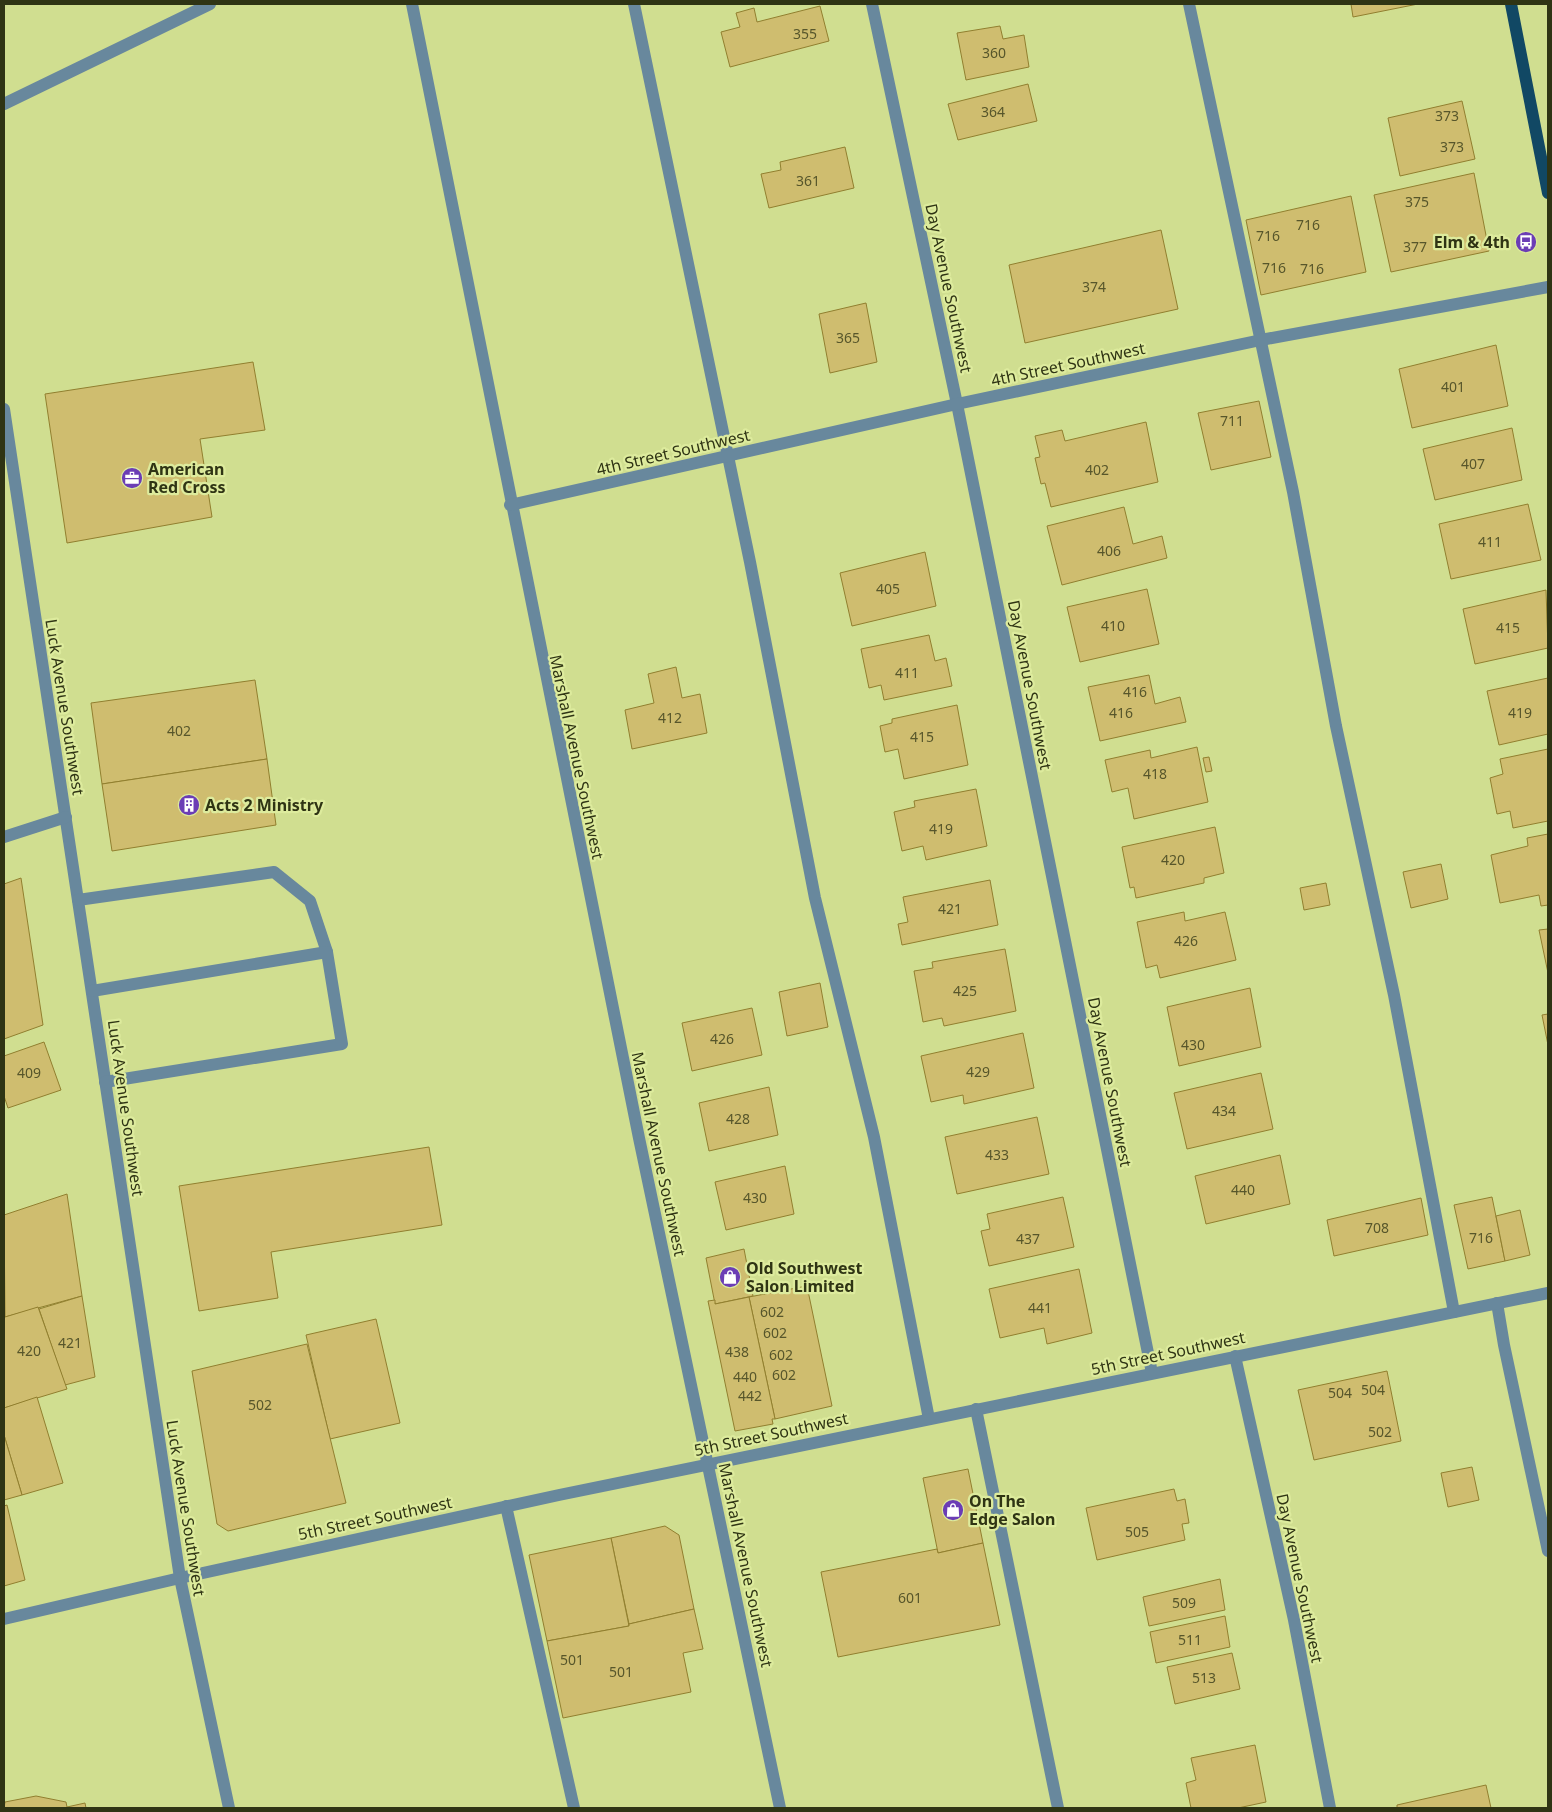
<svg xmlns="http://www.w3.org/2000/svg" width="1552" height="1812" viewBox="0 0 1552 1812" font-family="'Noto Sans',sans-serif">
<style>
.building{fill:#cfbd6f;stroke:#917f2f}
.lines{fill:none;stroke-linecap:round;stroke-linejoin:round}
.minor{stroke:#68889d;stroke-width:12}
.major{stroke:#114864;stroke-width:12}
.labels{text-anchor:middle;stroke-width:4.5;stroke-linejoin:round;paint-order:stroke}
.number-label{font-size:14px;fill:#57562b}
.poi-label{font-size:16px;font-weight:bold;fill:#2f3414;stroke:#ddeb9d;text-anchor:start}
.street-label{font-size:16px;fill:#2f3414;stroke:#ddeb9d}
</style>
<rect width="100%" height="100%" fill="#d0de90"/>
<g class="building">
<polygon points="1351,4 1418,4 1353,17"/>
<polygon points="820,6 829,41 730,67 721,32 740,27 736,13 754,8 757,22"/>
<polygon points="1000,26 1003,39 1024,35 1029,67 966,80 957,33"/>
<polygon points="1028,84 1037,121 958,140 948,104"/>
<polygon points="1462,101 1475,159 1400,176 1388,118"/>
<polygon points="845,147 854,188 769,208 761,174 781,170 780,162"/>
<polygon points="1474,173 1489,251 1391,272 1374,195"/>
<polygon points="1351,196 1366,272 1261,295 1246,220"/>
<polygon points="1161,230 1178,309 1025,343 1009,265"/>
<polygon points="866,303 877,362 830,373 819,314"/>
<polygon points="1496,345 1508,406 1412,428 1399,369"/>
<polygon points="253,362 265,430 200,439 212,517 67,543 45,394"/>
<polygon points="1259,401 1271,457 1211,470 1198,413"/>
<polygon points="1146,422 1158,482 1051,507 1045,483 1041,484 1035,458 1040,457 1035,436 1062,430 1065,441"/>
<polygon points="1512,428 1522,480 1435,500 1423,449"/>
<polygon points="1528,504 1541,560 1451,579 1439,524"/>
<polygon points="1124,507 1133,544 1162,536 1167,558 1062,585 1047,526"/>
<polygon points="925,552 936,606 852,626 840,573"/>
<polygon points="1147,589 1159,644 1080,662 1067,607"/>
<polygon points="1546,590 1548,648 1475,664 1463,609"/>
<polygon points="929,635 935,661 946,658 952,686 884,700 881,685 869,688 861,649"/>
<polygon points="676,667 682,698 700,694 707,733 632,749 625,710 654,703 648,674"/>
<polygon points="1149,675 1155,704 1180,697 1186,722 1100,741 1088,687"/>
<polygon points="1548,678 1548,734 1499,745 1487,691"/>
<polygon points="255,680 267,759 102,784 91,703"/>
<polygon points="957,705 968,765 904,779 898,749 885,752 880,726 892,723 892,719"/>
<polygon points="1197,747 1208,802 1134,819 1128,788 1112,792 1105,760 1150,750 1151,758"/>
<polygon points="1548,749 1548,821 1513,828 1510,811 1497,814 1490,778 1503,774 1500,759"/>
<polygon points="1209,757 1212,771 1206,772 1203,758"/>
<polygon points="267,759 276,825 112,851 102,784"/>
<polygon points="976,789 987,846 926,860 923,846 902,851 894,812 915,807 914,801"/>
<polygon points="1215,827 1224,873 1204,878 1204,883 1136,898 1134,887 1130,888 1122,847"/>
<polygon points="1548,834 1548,905 1541,906 1539,895 1500,903 1491,855 1528,846 1527,838"/>
<polygon points="1441,864 1448,899 1411,908 1403,872"/>
<polygon points="21,878 43,1025 4,1039 4,884"/>
<polygon points="990,880 998,925 902,945 898,924 908,922 903,897"/>
<polygon points="1326,883 1330,905 1304,910 1300,888"/>
<polygon points="1184,912 1185,921 1225,912 1236,960 1160,978 1157,965 1146,968 1137,922"/>
<polygon points="1548,929 1548,973 1539,930"/>
<polygon points="1005,949 1016,1011 944,1026 942,1018 923,1022 914,971 933,968 932,962"/>
<polygon points="820,983 828,1027 787,1036 779,992"/>
<polygon points="1250,988 1261,1047 1179,1066 1167,1007"/>
<polygon points="752,1008 762,1055 692,1071 682,1023"/>
<polygon points="1548,1014 1548,1045 1542,1015"/>
<polygon points="1023,1033 1034,1088 964,1104 963,1095 931,1102 921,1056"/>
<polygon points="44,1042 61,1090 8,1108 4,1096 4,1056"/>
<polygon points="1261,1073 1273,1129 1187,1149 1174,1093"/>
<polygon points="769,1087 778,1135 709,1151 699,1103"/>
<polygon points="1037,1117 1049,1174 957,1194 945,1137"/>
<polygon points="429,1147 442,1225 271,1252 278,1298 199,1311 179,1186"/>
<polygon points="1280,1155 1290,1204 1206,1224 1195,1176"/>
<polygon points="785,1166 794,1214 726,1230 715,1182"/>
<polygon points="67,1194 82,1296 5,1317 4,1215"/>
<polygon points="1063,1197 1074,1247 989,1266 981,1231 990,1229 987,1214"/>
<polygon points="1492,1197 1505,1261 1468,1269 1454,1205"/>
<polygon points="1421,1198 1428,1235 1334,1256 1327,1220"/>
<polygon points="1520,1210 1530,1255 1505,1261 1496,1216"/>
<polygon points="744,1249 753,1296 715,1304 706,1258"/>
<polygon points="1079,1269 1092,1333 1047,1344 1044,1328 1000,1338 989,1289"/>
<polygon points="807,1286 832,1406 775,1419 749,1297"/>
<polygon points="82,1296 95,1377 65,1385 39,1309"/>
<polygon points="749,1297 775,1419 772,1419 773,1424 735,1431 708,1301 715,1300 715,1304"/>
<polygon points="38,1307 67,1389 4,1408 4,1314 5,1317"/>
<polygon points="376,1319 400,1423 330,1439 306,1335"/>
<polygon points="307,1344 346,1503 228,1531 217,1524 192,1371"/>
<polygon points="1387,1371 1401,1441 1314,1460 1298,1390"/>
<polygon points="37,1397 63,1483 22,1495 4,1435 4,1408"/>
<polygon points="4,1435 22,1495 4,1500"/>
<polygon points="1472,1467 1479,1500 1448,1507 1441,1473"/>
<polygon points="968,1469 983,1543 938,1553 923,1478"/>
<polygon points="1174,1489 1177,1501 1185,1499 1189,1523 1182,1524 1185,1540 1097,1560 1086,1508"/>
<polygon points="7,1505 25,1580 4,1586 4,1506"/>
<polygon points="665,1526 679,1535 694,1609 629,1624 611,1538"/>
<polygon points="611,1538 629,1626 547,1641 529,1555"/>
<polygon points="983,1543 1000,1625 838,1657 821,1572 937,1549 938,1553"/>
<polygon points="1220,1579 1225,1610 1149,1626 1143,1597"/>
<polygon points="694,1609 703,1649 683,1653 691,1692 563,1718 547,1641 629,1626 629,1624"/>
<polygon points="1225,1616 1230,1647 1156,1663 1150,1632"/>
<polygon points="1232,1653 1240,1689 1175,1704 1167,1667"/>
<polygon points="1255,1745 1266,1802 1238,1808 1191,1808 1186,1783 1196,1780 1191,1758"/>
<polygon points="1486,1785 1491,1808 1397,1808 1397,1805"/>
<polygon points="36,1796 66,1802 67,1807 85,1803 86,1808 4,1808 5,1802"/>
</g>
<g class="lines">
<g class="minor">
<path d="M412,4C486,382 560,760 639,1138C685,1362 734,1585 780,1808"/>
<polyline points="634,4 750,562 815,898 874,1137 929,1419"/>
<polyline points="872,4 957,404 1152,1373"/>
<polyline points="1189,4 1293,492 1336,726 1394,995 1454,1312"/>
<polyline points="4,104 210,4"/>
<polyline points="4,409 180,1578 229,1808"/>
<polyline points="510,505 957,404 1261,340 1548,287"/>
<polyline points="4,837 66,817"/>
<polyline points="78,900 274,872 310,901 327,952"/>
<polyline points="92,991 327,952 342,1044 105,1082"/>
<polyline points="1497,1303 1504,1345 1548,1551"/>
<polyline points="1235,1356 1294,1620 1330,1808"/>
<polyline points="976,1409 1058,1808"/>
<polyline points="506,1506 574,1808"/>
<polyline points="4,1619 180,1578 559,1495 1548,1293"/>
</g>
<polyline class="major" points="1511,4 1548,193"/>
</g>
<defs>
<g id="bus-disc" transform="scale(1.125)"><circle r="9.5" fill="#6b3db5" stroke="#ddeb9d"/><path d="M-5-6H5V4H4V6H2V4H-2V6H-4V4H-5ZM-3.5-4V0h7V-4ZM-3.5 1.2v1.5H-2V1.2ZM2 1.2v1.5H3.5V1.2Z" fill="#fff"/></g>
<g id="office-disc" transform="scale(1.125)"><circle r="9.5" fill="#6b3db5" stroke="#ddeb9d"/><path d="M-6-3h4V-5.5h4V-3h4V5H-6ZM-1-4.5V-3h2v-1.5ZM-6 0V1H6V0Z" fill="#fff"/></g>
<g id="building-disc" transform="scale(1.125)"><circle r="9.5" fill="#6b3db5" stroke="#ddeb9d"/><path d="M-4-6H4V6H1V3H-1V6H-4ZM-2.5-4.3h1.7v1.8h-1.7ZM.8-4.3h1.7v1.8H.8ZM-2.5-1h1.7V.8h-1.7ZM.8-1h1.7V.8H.8Z" fill="#fff"/></g>
<g id="shop-disc" transform="scale(1.125)"><circle r="9.5" fill="#6b3db5" stroke="#ddeb9d"/><path d="M-5-2.5h2.3a2.7 3.5 0 0 1 5.4 0H5L5.5 6h-11ZM-1.5-2.5h3a1.5 2.3 0 0 0-3 0Z" fill="#fff"/></g>
</defs>
<g fill-rule="evenodd">
<use href="#bus-disc" x="1526" y="242"/>
<use href="#office-disc" x="132" y="478"/>
<use href="#building-disc" x="189" y="805"/>
<use href="#shop-disc" x="730" y="1277"/>
<use href="#shop-disc" x="953" y="1510"/>
</g>
<g class="labels">
<g class="number-label">
<text x="805" y="39">355</text>
<text x="994" y="58">360</text>
<text x="993" y="117">364</text>
<text x="1447" y="121">373</text>
<text x="1452" y="152">373</text>
<text x="808" y="186">361</text>
<text x="1417" y="207">375</text>
<text x="1308" y="230">716</text>
<text x="1268" y="241">716</text>
<text x="1415" y="252">377</text>
<text x="1274" y="273">716</text>
<text x="1312" y="274">716</text>
<text x="1094" y="292">374</text>
<text x="848" y="343">365</text>
<text x="1453" y="392">401</text>
<text x="1232" y="426">711</text>
<text x="1473" y="469">407</text>
<text x="1097" y="475">402</text>
<text x="1490" y="547">411</text>
<text x="1109" y="556">406</text>
<text x="888" y="594">405</text>
<text x="1113" y="631">410</text>
<text x="1508" y="633">415</text>
<text x="907" y="678">411</text>
<text x="1135" y="697">416</text>
<text x="1121" y="718">416</text>
<text x="1520" y="718">419</text>
<text x="670" y="723">412</text>
<text x="179" y="736">402</text>
<text x="922" y="742">415</text>
<text x="1155" y="779">418</text>
<text x="941" y="834">419</text>
<text x="1173" y="865">420</text>
<text x="950" y="914">421</text>
<text x="1186" y="946">426</text>
<text x="965" y="996">425</text>
<text x="722" y="1044">426</text>
<text x="1193" y="1050">430</text>
<text x="978" y="1077">429</text>
<text x="29" y="1078">409</text>
<text x="1224" y="1116">434</text>
<text x="738" y="1124">428</text>
<text x="997" y="1160">433</text>
<text x="1243" y="1195">440</text>
<text x="755" y="1203">430</text>
<text x="1377" y="1233">708</text>
<text x="1481" y="1243">716</text>
<text x="1028" y="1244">437</text>
<text x="1040" y="1313">441</text>
<text x="772" y="1317">602</text>
<text x="775" y="1338">602</text>
<text x="70" y="1348">421</text>
<text x="29" y="1356">420</text>
<text x="737" y="1357">438</text>
<text x="781" y="1360">602</text>
<text x="784" y="1380">602</text>
<text x="745" y="1382">440</text>
<text x="1373" y="1395">504</text>
<text x="1340" y="1398">504</text>
<text x="750" y="1401">442</text>
<text x="260" y="1410">502</text>
<text x="1380" y="1437">502</text>
<text x="1137" y="1537">505</text>
<text x="910" y="1603">601</text>
<text x="1184" y="1608">509</text>
<text x="1190" y="1645">511</text>
<text x="572" y="1665">501</text>
<text x="621" y="1677">501</text>
<text x="1204" y="1683">513</text>
</g>
<g class="poi-label">
<text x="1510" y="248" text-anchor="end">Elm &amp; 4th</text>
<text x="148" y="475">American<tspan x="148" dy="18">Red Cross</tspan></text>
<text x="205" y="811">Acts 2 Ministry</text>
<text x="746" y="1274">Old Southwest<tspan x="746" dy="18">Salon Limited</tspan></text>
<text x="969" y="1507">On The<tspan x="969" dy="18">Edge Salon</tspan></text>
</g>
<g class="street-label">
<text transform="translate(949 288) rotate(78)" y="6">Day Avenue Southwest</text>
<text transform="translate(1068 364) rotate(-12)" y="6">4th Street Southwest</text>
<text transform="translate(673 452) rotate(-13)" y="6">4th Street Southwest</text>
<text transform="translate(1030 685) rotate(79)" y="6">Day Avenue Southwest</text>
<text transform="translate(65 707) rotate(81)" y="6">Luck Avenue Southwest</text>
<text transform="translate(577 757) rotate(78)" y="6">Marshall Avenue Southwest</text>
<text transform="translate(1110 1082) rotate(79)" y="6">Day Avenue Southwest</text>
<text transform="translate(126 1108) rotate(82)" y="6">Luck Avenue Southwest</text>
<text transform="translate(659 1154) rotate(78)" y="6">Marshall Avenue Southwest</text>
<text transform="translate(1168 1353) rotate(-12)" y="6">5th Street Southwest</text>
<text transform="translate(771 1434) rotate(-12)" y="6">5th Street Southwest</text>
<text transform="translate(186 1508) rotate(81)" y="6">Luck Avenue Southwest</text>
<text transform="translate(375 1518) rotate(-12)" y="6">5th Street Southwest</text>
<text transform="translate(746 1565) rotate(78)" y="6">Marshall Avenue Southwest</text>
<text transform="translate(1300 1578) rotate(78)" y="6">Day Avenue Southwest</text>
</g>
</g>
<rect width="1552" height="1812" fill="none" stroke="#2f3414" stroke-width="10"/>
</svg>
